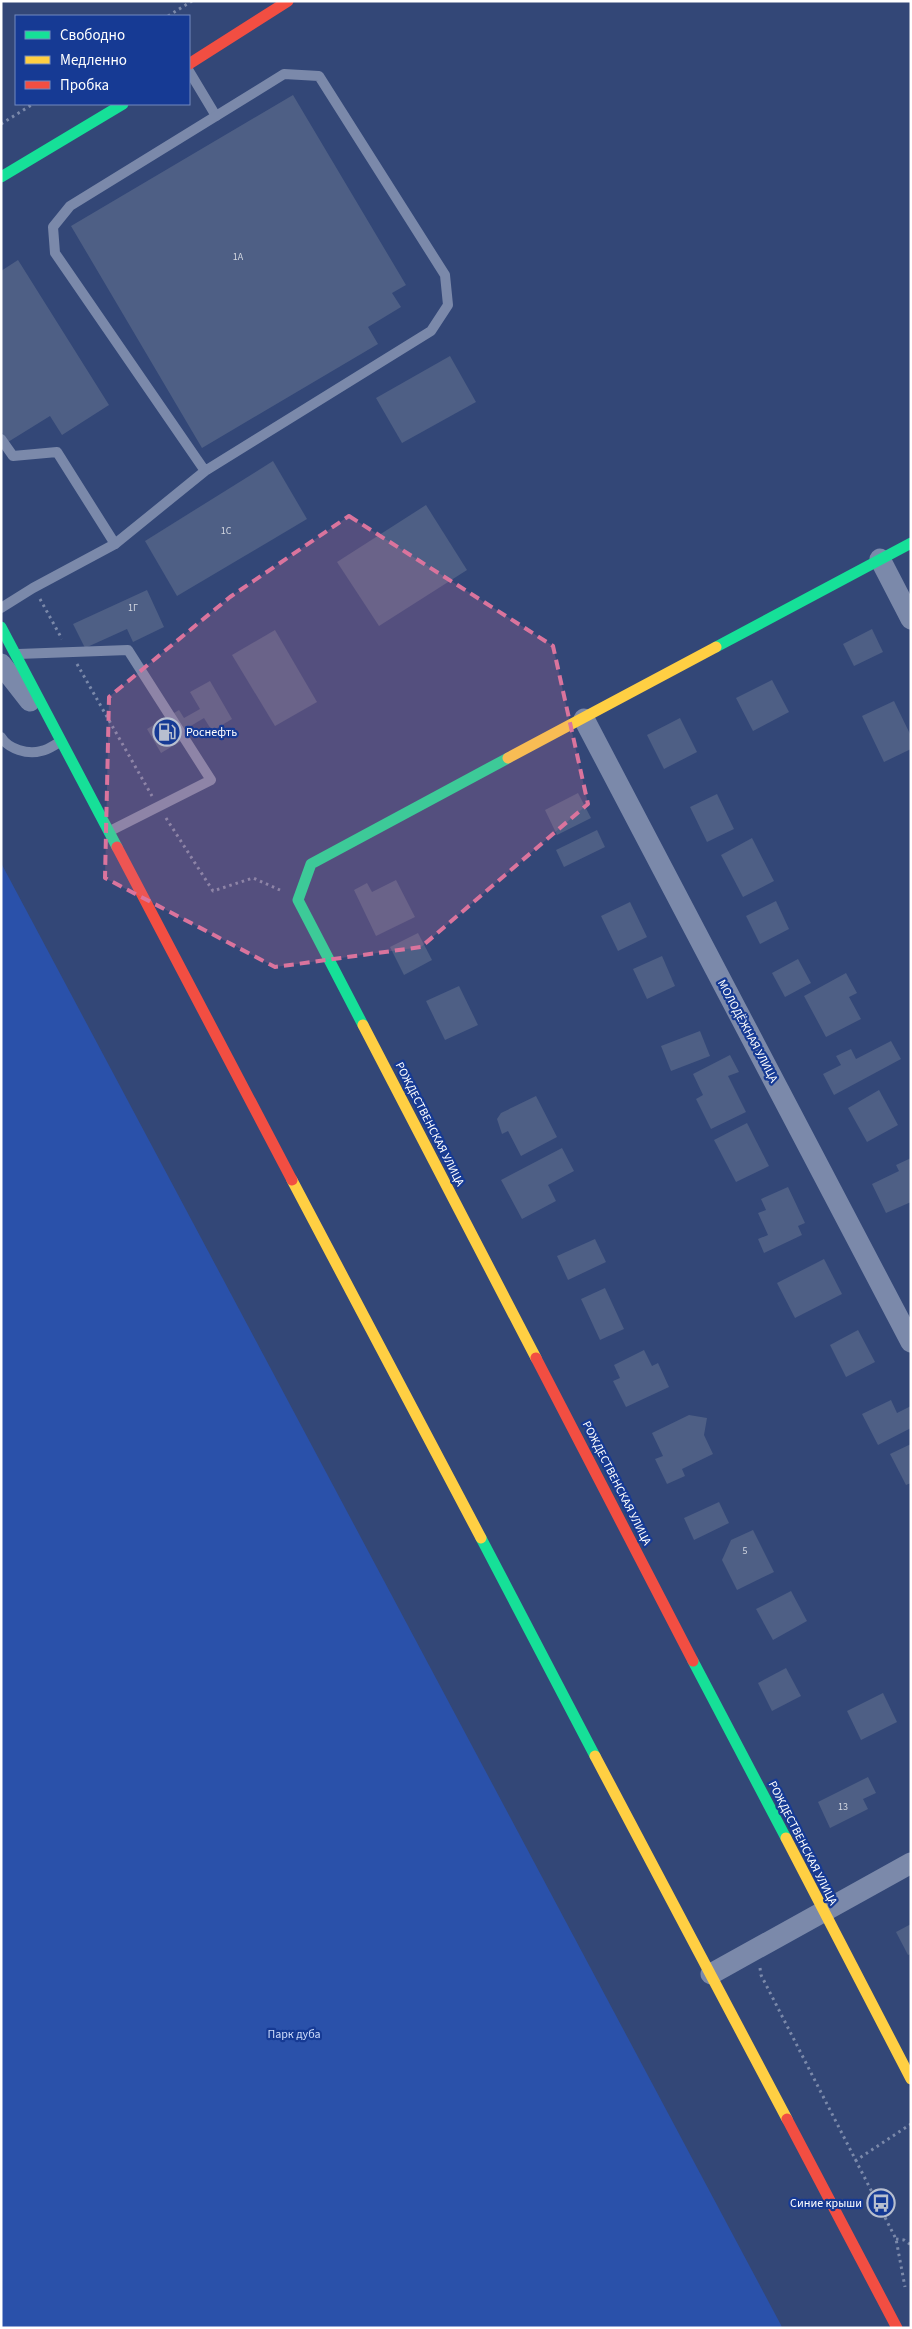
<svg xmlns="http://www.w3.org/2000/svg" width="912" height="2329" viewBox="0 0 912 2329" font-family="'Source Sans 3',sans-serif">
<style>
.green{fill:#2a51aa}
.building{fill:#4e5f85}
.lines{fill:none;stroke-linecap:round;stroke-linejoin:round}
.path{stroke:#7b89aa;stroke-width:3;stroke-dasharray:2.5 4;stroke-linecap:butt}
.lane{stroke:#7b89aa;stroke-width:10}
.street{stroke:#7b89aa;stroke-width:21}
.fast{stroke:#16e098;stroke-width:11}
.slow{stroke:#ffcf43;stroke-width:11}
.jam{stroke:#f24e42;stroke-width:11}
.marked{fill:#da749d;fill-opacity:0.2;stroke:#da749d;stroke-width:4;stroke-dasharray:10 6;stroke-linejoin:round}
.labels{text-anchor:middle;stroke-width:4.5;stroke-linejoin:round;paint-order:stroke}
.number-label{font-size:10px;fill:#d3d7e0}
.poi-label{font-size:12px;fill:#fff;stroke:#163a94;text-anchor:start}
.street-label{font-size:12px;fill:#fff;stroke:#163a94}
.park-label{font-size:12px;fill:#cddbfc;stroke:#163a94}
</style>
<rect width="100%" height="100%" fill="#334777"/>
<polygon class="green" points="1,863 781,2325 782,2328 1,2328"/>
<g class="building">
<polygon points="293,95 406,285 392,293 401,307 368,327 378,344 202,448 71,226"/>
<polygon points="18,260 109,405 62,435 50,416 8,442 1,431 1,271"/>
<polygon points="450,356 476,402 402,443 376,398"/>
<polygon points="273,461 307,519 177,596 145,541"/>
<polygon points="426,505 467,570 379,626 337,562"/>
<polygon points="147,590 164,627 133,642 127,629 85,648 73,624"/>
<polygon points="872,629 883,652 854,666 843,644"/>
<polygon points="275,630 317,702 275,726 232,655"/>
<polygon points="772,680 789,712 753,731 736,698"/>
<polygon points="210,681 232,719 212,731 204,718 189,727 193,734 161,753 147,729 179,710 184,718 200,709 190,692"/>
<polygon points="894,701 911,736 911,749 884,762 862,716"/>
<polygon points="680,718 697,752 664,769 647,735"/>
<polygon points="578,793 591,818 557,835 545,810"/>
<polygon points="717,794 734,829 707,842 690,807"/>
<polygon points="597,830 605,847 564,867 556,850"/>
<polygon points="752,838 774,881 743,897 721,855"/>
<polygon points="396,880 415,917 376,936 354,890 367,883 372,892"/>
<polygon points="776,901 789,929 760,944 746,916"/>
<polygon points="630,902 647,937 618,951 601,916"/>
<polygon points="418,933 432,960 404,975 390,947"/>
<polygon points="662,956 675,986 647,999 633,969"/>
<polygon points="798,959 811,983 785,997 772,973"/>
<polygon points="846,973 857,993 849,997 861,1019 826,1037 804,996"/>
<polygon points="459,986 478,1025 445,1040 426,1001"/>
<polygon points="700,1031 710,1056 671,1071 661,1046"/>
<polygon points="891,1041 901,1059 834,1095 823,1074 841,1065 836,1056 851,1049 856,1059"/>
<polygon points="730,1055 739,1072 728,1076 746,1112 711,1129 696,1099 703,1095 693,1074"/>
<polygon points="879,1090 898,1125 867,1142 848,1108"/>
<polygon points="536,1096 557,1137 521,1156 508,1131 502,1134 497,1119 501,1113"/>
<polygon points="747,1123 769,1166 736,1182 714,1140"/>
<polygon points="562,1148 574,1171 548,1185 556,1201 522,1219 501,1180"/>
<polygon points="911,1158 911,1202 886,1213 872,1184 899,1171 896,1165"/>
<polygon points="788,1187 805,1223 798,1226 802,1235 764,1253 758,1239 768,1235 758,1213 766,1210 761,1199"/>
<polygon points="595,1239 606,1262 568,1280 557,1256"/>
<polygon points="824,1259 842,1294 795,1318 777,1283"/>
<polygon points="605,1288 624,1329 600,1340 581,1299"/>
<polygon points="858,1330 875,1362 846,1377 830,1345"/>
<polygon points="644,1350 652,1366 658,1363 669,1387 626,1407 613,1381 620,1378 614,1365"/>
<polygon points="891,1400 897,1413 911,1406 911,1428 878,1445 862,1414"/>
<polygon points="689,1415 707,1418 704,1435 713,1454 682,1469 685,1476 667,1484 655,1459 663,1456 652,1433"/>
<polygon points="911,1444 911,1483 906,1485 890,1454"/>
<polygon points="719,1502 729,1523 694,1540 684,1518"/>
<polygon points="753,1530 774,1572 737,1590 722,1560 731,1540"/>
<polygon points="791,1591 807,1621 773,1640 756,1609"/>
<polygon points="786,1668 801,1696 772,1711 758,1683"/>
<polygon points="883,1693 897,1722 861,1740 847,1711"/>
<polygon points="868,1777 876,1793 863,1799 868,1809 830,1828 818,1802"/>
<polygon points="911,1924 911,1954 908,1955 896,1932"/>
</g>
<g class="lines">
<g class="path">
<polyline points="168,16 192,1"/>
<polyline points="1,124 33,104"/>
<polyline points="40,599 62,639"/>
<polyline points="77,664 152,796"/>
<polyline points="166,818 213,891 253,878 280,890"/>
<polyline points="760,1968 761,1975 896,2239 905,2287"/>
<polyline points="855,2161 911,2124"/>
<polyline points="896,2239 904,2240 911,2245"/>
</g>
<g class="lane">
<polyline points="189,71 216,116"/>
<polyline points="1,439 13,456 57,452 115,544"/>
<polyline points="1,608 33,588 115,544 205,471 431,331 448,305 445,275 319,76 284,74 70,206 53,227 55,253 205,471"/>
<polyline points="18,654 128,650 211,780 110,831"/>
<path d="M1,737C8,749 28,755 41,751C48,750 54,745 60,742"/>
</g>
<g class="street">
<polyline points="880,559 911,619"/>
<polyline points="1,664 30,701"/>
<polyline points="584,719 911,1342"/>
<polyline points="711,1974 911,1863"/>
</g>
<g class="fast">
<polyline points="1,177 123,104"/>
<polyline points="1,627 117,847"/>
<polyline points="716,647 911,543"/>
<polyline points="363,1025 298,900 311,864 508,758"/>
<polyline points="481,1538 595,1756"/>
<polyline points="693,1661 786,1838"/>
</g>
<g class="slow">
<polyline points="508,758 716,647"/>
<polyline points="363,1025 536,1358"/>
<polyline points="292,1180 481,1538"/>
<polyline points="595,1756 787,2119"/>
<polyline points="786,1838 911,2079"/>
</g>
<g class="jam">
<polyline points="189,64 288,1"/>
<polyline points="117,847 292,1180"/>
<polyline points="536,1358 693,1661"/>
<polyline points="787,2119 897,2328"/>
</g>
</g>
<path class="marked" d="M349,516L553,646L588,804L421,947L275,967L105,878L109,697L230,597Z"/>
<defs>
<g id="fuel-ring" transform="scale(1.4375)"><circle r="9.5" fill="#163a94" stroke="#b8bfcf" stroke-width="1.5"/><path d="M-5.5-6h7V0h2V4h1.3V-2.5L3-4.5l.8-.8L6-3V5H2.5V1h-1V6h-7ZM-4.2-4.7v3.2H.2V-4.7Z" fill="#b8bfcf"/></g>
<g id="bus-ring" transform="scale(1.4375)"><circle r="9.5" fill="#163a94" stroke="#b8bfcf" stroke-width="1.5"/><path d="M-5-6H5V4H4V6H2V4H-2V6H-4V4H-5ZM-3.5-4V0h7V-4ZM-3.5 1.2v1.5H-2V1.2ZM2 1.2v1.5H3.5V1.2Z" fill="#b8bfcf"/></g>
</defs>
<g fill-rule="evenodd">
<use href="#fuel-ring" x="167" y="732"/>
<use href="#bus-ring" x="881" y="2203"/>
</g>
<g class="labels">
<g class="number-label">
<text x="238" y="260">1А</text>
<text x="226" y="534">1С</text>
<text x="133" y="611">1Г</text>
<text x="745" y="1554">5</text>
<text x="843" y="1810">13</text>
</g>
<g class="poi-label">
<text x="186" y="736">Роснефть</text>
<text x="862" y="2207" text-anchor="end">Синие крыши</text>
</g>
<g class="street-label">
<text transform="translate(748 1031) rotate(62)" y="4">МОЛОДЁЖНАЯ УЛИЦА</text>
<text transform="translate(430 1124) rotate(63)" y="4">РОЖДЕСТВЕНСКАЯ УЛИЦА</text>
<text transform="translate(617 1483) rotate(63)" y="4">РОЖДЕСТВЕНСКАЯ УЛИЦА</text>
<text transform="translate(803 1843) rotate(63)" y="4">РОЖДЕСТВЕНСКАЯ УЛИЦА</text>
</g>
<g class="park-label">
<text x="294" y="2038">Парк дуба</text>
</g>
</g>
<rect width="912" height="2329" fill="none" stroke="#ffffff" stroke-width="5"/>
<rect x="15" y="15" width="175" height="90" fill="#163a94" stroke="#7389bf"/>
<rect x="25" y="31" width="25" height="8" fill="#16e098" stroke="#7389bf"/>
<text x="60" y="40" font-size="15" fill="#ffffff">Свободно</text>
<rect x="25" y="56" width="25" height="8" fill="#ffcf43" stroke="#7389bf"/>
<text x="60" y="65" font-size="15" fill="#ffffff">Медленно</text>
<rect x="25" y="81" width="25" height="8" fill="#f24e42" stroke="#7389bf"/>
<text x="60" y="90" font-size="15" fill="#ffffff">Пробка</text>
</svg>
